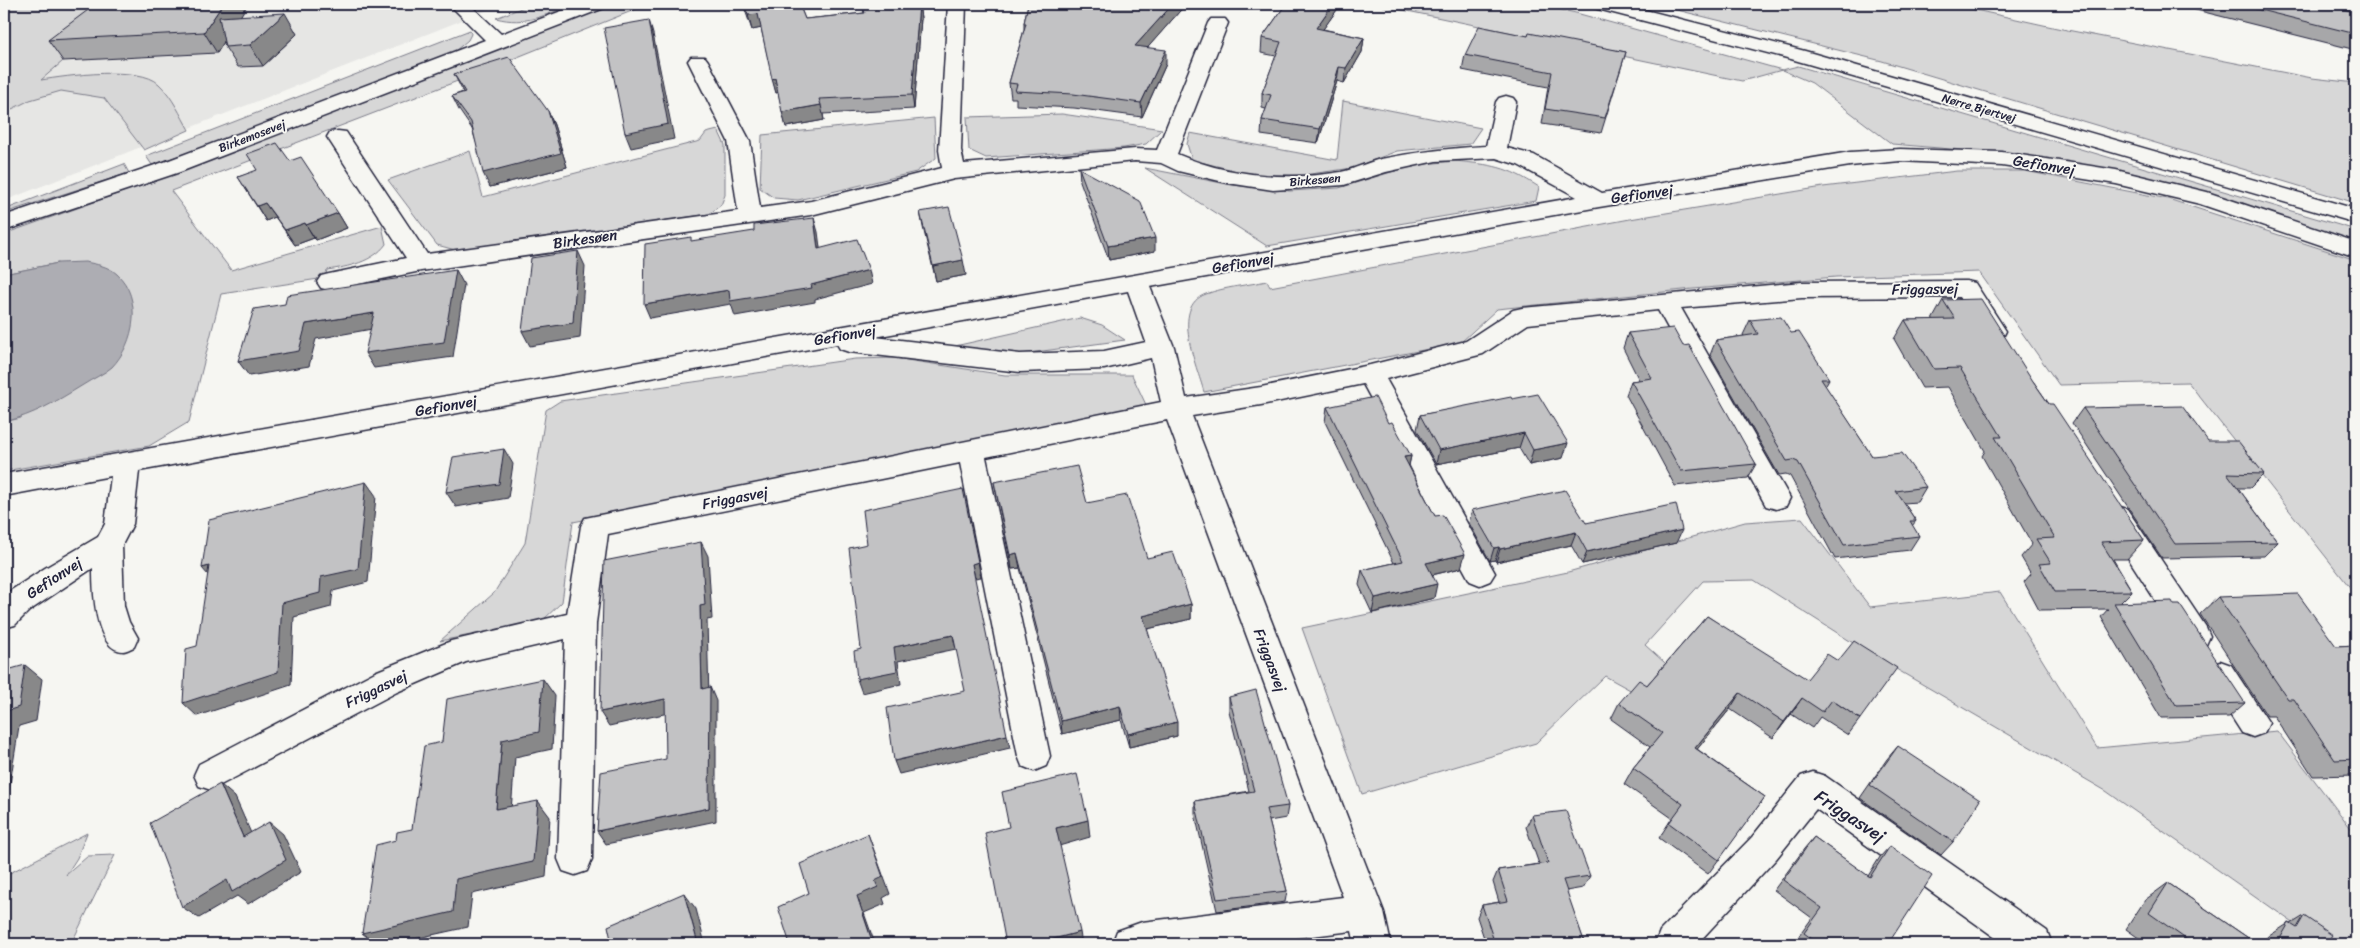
<svg xmlns="http://www.w3.org/2000/svg" width="2360" height="948" viewBox="0 0 2360 948" font-family="Sriracha,sans-serif">
<style>
.built{fill:#e6e6e4}
.green{fill:#d7d7d7;stroke:#7c7c89}
.water{fill:#adadb3;stroke:#757583}
.lines{fill:none;stroke-linecap:round;stroke-linejoin:round}
.minor-casing{stroke:#22223b;stroke-width:3}
.major-casing{stroke:#22223b;stroke-width:3}
.minor{fill:#f6f6f2;fill-rule:evenodd}
.major{fill:#f6f6f2;fill-rule:evenodd}
.wall{fill:#a7a7a9;stroke:#22223b}
.shaded-wall{fill:#888889;stroke:#22223b}
.building{fill:#c2c2c4;stroke:#22223b}
.labels{text-anchor:middle;stroke-width:4;stroke-linejoin:round;paint-order:stroke}
.far-street-label{font-size:12px;fill:#22223b;stroke:#f6f6f2}
.street-label{font-size:15px;fill:#22223b;stroke:#f6f6f2}
.near-street-label{font-size:18px;fill:#22223b;stroke:#f6f6f2}
</style>
<rect width="100%" height="100%" fill="#f6f6f2"/>
<filter id="ink" filterUnits="userSpaceOnUse"><feTurbulence type="fractalNoise" baseFrequency=".02" numOctaves="2"/><feDisplacementMap in="SourceGraphic" scale="10" xChannelSelector="R" yChannelSelector="G"/><feConvolveMatrix kernelMatrix="1 2 1 2 8 2 1 2 1" color-interpolation-filters="sRGB"/></filter>
<g filter="url(#ink)">
<polygon class="built" points="25,4 503,4 4,201 4,27"/>
<g class="green">
<path d="M4,4H94L82,21L106,24L41,80C67,76 140,65 159,84C172,96 181,116 189,130L144,150L104,98L61,91L30,100L4,113Z"/>
<path d="M531,4H573C546,15 525,26 496,18Z"/>
<path d="M619,4H649L468,77L171,191L231,270L382,226L386,244C373,262 348,267 327,270L325,278L221,294L189,422L149,446L4,471V422L21,418L58,263L4,274V234L196,166L576,18Z"/>
<polygon points="1374,4 1534,4 1576,13 1782,70 1798,66 2356,230 2356,244 2228,202 1998,153 1892,144 1812,83 1782,70 1742,81"/>
<polygon points="1653,4 1948,4 2057,28 2312,78 2356,83 2356,203 1882,61"/>
<polygon points="470,30 471,34 468,40 455,51 298,114 152,165 146,156"/>
<polygon points="1343,101 1481,128 1470,144 1397,151 1353,168 1303,175 1254,175 1192,160 1187,144 1190,133 1337,160"/>
<polygon points="1062,114 1162,129 1146,144 1124,148 986,158 969,150 967,117"/>
<polygon points="934,118 936,158 916,172 798,200 774,198 760,188 762,135"/>
<polygon points="718,130 725,145 725,195 721,205 709,214 459,251 437,245 388,180 470,151 483,197 700,141 706,133"/>
<path d="M1455,161C1493,165 1506,166 1539,187L1536,201L1267,246L1145,168L1232,185L1290,191L1339,188L1414,165Z"/>
<polygon points="124,164 129,173 4,213 4,210"/>
<path d="M1957,171H2025L2168,199L2356,260V595L2188,382L2059,385L1979,272L1836,277L1693,289L1497,309L1460,343L1204,392C1197,366 1170,307 1206,294C1225,287 1248,285 1267,281L1270,287L1630,219L1823,187Z"/>
<polygon points="1080,318 1102,325 1125,340 1013,355 946,348"/>
<polygon points="894,358 1005,375 1132,375 1148,409 573,522 562,602 542,621 440,641 494,593 525,543 546,410 560,401 855,359"/>
<polygon points="1802,518 1870,607 2000,592 2097,748 2277,731 2356,835 2356,944 2323,944 2106,791 1872,655 1754,580 1703,581 1645,645 1712,705 1697,727 1605,676 1536,743 1362,794 1302,628 1568,572 1745,522"/>
<polygon points="87,833 77,858 66,875 88,856 115,855 71,944 4,944 4,876"/>
</g>
<path class="water" d="M85,262C96,264 108,266 117,274C143,298 135,343 112,367C104,374 92,379 83,385C57,401 34,415 4,422V274L58,263Z"/>
<g class="lines">
<g class="minor-casing">
<g id="minor">
<polygon points="449,4 469,4 501,34 580,4 606,4 604,8 180,172 4,231 4,216 164,162 485,40"/>
<path d="M948,4H966L961,150L964,164L1135,149L1157,150L1208,23L1211,19H1225L1228,23L1177,154C1227,176 1287,181 1341,172C1355,169 1368,162 1381,159C1416,152 1450,148 1486,146L1496,102L1499,98L1506,96L1513,98L1516,102L1507,148L1534,155L1602,193L1850,152L1900,149L2002,152L2116,170L2207,192L2356,242V257L2200,204L2116,184L2002,166L1900,161L1850,166L1599,207L1150,287L1174,347L1186,398L1261,387L1370,365L1466,341L1513,310L1522,308L1802,282L1966,281L1975,283L2006,331L2003,337L1994,339L1985,337L1959,297L1802,298L1681,308L1790,498L1786,506L1776,509L1766,506L1658,310L1528,324L1483,354L1386,379L1495,573L1490,581L1480,585L1470,581L1363,384L1261,405L1192,416L1384,912L1391,944H1355L1352,931L1249,944H1112L1117,931L1142,922L1343,897L1167,420L986,457L1050,756L1046,766L1034,771L1022,766L1018,756L960,463L608,534L596,623L592,859L587,871L575,875L563,871L558,859L565,639L466,662L397,692L211,790L199,786L194,775L199,764L375,672L451,641L567,614L581,526L585,518L1161,402L1151,358L1104,369L1020,372L849,352L840,349L837,344L139,471L133,524L122,545L124,606L129,622L138,638L134,647C131,648 126,651 123,651C94,650 93,587 93,568L29,611L15,625L4,628V597L7,593L45,568L98,537L105,524L111,476L4,496V474L1577,197L1518,165L1496,158L1436,161L1386,172L1344,185L1273,190L1228,183L1178,171L1161,163L1135,161L954,179L811,215L421,271L329,290L321,288L317,282L321,276L329,274L406,258L327,137L330,132L338,131L346,132L427,254L738,211L728,141L688,61L691,57H705L708,61L750,141L760,208L811,201L942,168L939,150ZM1128,291L1146,342L1104,351L1020,354L875,337Z"/>
<polygon points="2117,506 2127,509 2206,627 2210,636 2206,645 2195,649 2184,645 2107,525 2103,517 2107,509"/>
<polygon points="2220,661 2231,665 2269,723 2264,733 2253,737 2242,733 2204,674 2209,665"/>
<polygon points="1813,772 1825,776 2047,931 2052,944 2004,944 1816,809 1776,859 1697,944 1655,944 1660,931 1752,837 1801,776"/>
</g>
</g>
<g class="major-casing">
<polygon id="major" points="1592,4 1622,4 1805,51 2356,209 2356,223 1791,59 1594,8"/>
</g>
<use href="#minor" class="minor"/>
<use href="#major" class="major"/>
</g>
<g class="wall">
<polygon points="743,4 799,4 805,19 864,13 862,4 919,4 921,18 914,109 823,114 824,120 786,127 778,92 776,93 761,28 752,30"/>
<polygon points="1028,4 1186,4 1147,48 1166,64 1142,117 1074,108 1016,105 1016,98 1011,98 1009,83 1024,30 1024,23"/>
<polygon points="1286,4 1339,4 1339,7 1323,29 1364,38 1362,52 1344,83 1337,81 1318,143 1261,135 1262,120 1266,109 1262,108 1262,93 1276,56 1261,53 1262,38"/>
<polygon points="2175,4 2356,4 2356,50 2184,7"/>
<polygon points="240,16 297,34 263,66 238,67 225,47 224,41 217,53 63,61 48,40"/>
<polygon points="1528,36 1626,52 1601,133 1542,124 1548,87 1462,70 1465,55"/>
<polygon points="454,74 548,111 554,125 567,167 490,187 472,129 459,110 452,96 463,92"/>
<polygon points="290,161 338,213 347,228 316,240 314,238 295,245 275,217 266,221 238,177"/>
<polygon points="1079,168 1155,251 1109,260 1080,181"/>
<polygon points="920,212 966,275 936,281 923,227"/>
<polygon points="1943,300 2033,381 2144,540 2127,559 2113,559 2132,591 2121,602 2245,703 2229,717 2161,718 2101,617 2108,609 2039,610 2024,582 2031,574 2021,557 2032,544 1982,456 1985,451 1948,387 1922,388 1894,339 1905,320 1932,320"/>
<polygon points="1750,320 1791,333 1829,379 1825,386 1872,456 1926,487 1917,502 1904,503 1916,521 1912,526 1919,536 1910,550 1835,559 1790,476 1786,474 1779,475 1710,355 1716,340 1744,336 1743,335"/>
<polygon points="1628,333 1683,346 1756,464 1748,478 1675,486 1626,395 1631,381 1639,380 1623,348"/>
<polygon points="1512,399 1563,458 1529,465 1519,448 1436,464 1417,430 1420,415"/>
<polygon points="1327,407 1388,423 1411,456 1409,465 1461,568 1432,575 1434,598 1372,613 1359,585 1362,570 1394,563 1325,422"/>
<polygon points="2083,408 2208,441 2264,474 2250,488 2238,488 2278,542 2264,556 2162,558 2072,423"/>
<polygon points="994,482 1087,503 1147,558 1191,604 1191,619 1147,629 1177,736 1129,747 1121,720 1062,734 1020,568 1012,569"/>
<polygon points="1472,510 1586,523 1676,543 1582,564 1571,545 1496,562 1495,560 1490,561 1469,523"/>
<polygon points="2218,597 2336,646 2356,645 2356,775 2313,776 2274,716 2267,716 2200,614"/>
<polygon points="1707,616 1860,719 1848,735 1820,717 1812,728 1791,714 1773,738 1730,709 1697,749 1765,797 1708,874 1659,838 1672,818 1624,784 1633,768 1650,747 1611,719 1619,703 1647,685"/>
<polygon points="1229,697 1288,806 1286,818 1269,821 1287,891 1285,902 1217,911 1195,814 1195,801 1249,791 1229,711"/>
<polygon points="1898,746 1953,842 1941,855 1860,798 1887,759"/>
<polygon points="1532,815 1590,876 1583,888 1566,891 1585,944 1486,944 1477,917 1482,905 1499,902 1493,882 1498,870 1539,864 1526,827"/>
<polygon points="1814,837 1868,876 1880,857 1890,846 1888,944 1795,944 1794,943 1812,918 1774,890 1804,849"/>
<polygon points="2168,883 2257,944 2147,944 2126,929 2145,900"/>
<polygon points="2304,916 2326,944 2260,944 2263,940 2289,923 2291,924"/>
</g>
<g class="shaded-wall">
<polygon points="223,4 248,4 217,53 204,32"/>
<polygon points="919,4 921,18 914,109 912,95"/>
<polygon points="1173,4 1186,4 1136,61 1135,46"/>
<polygon points="1333,4 1339,4 1339,7 1314,42 1316,28"/>
<polygon points="285,13 297,34 263,66 250,45"/>
<polygon points="758,14 762,28 752,30 748,15"/>
<polygon points="649,20 653,34 674,139 631,148 625,133"/>
<polygon points="1364,38 1362,52 1344,83 1346,68"/>
<polygon points="1166,50 1166,64 1142,117 1141,103"/>
<polygon points="1339,67 1337,81 1318,143 1320,129"/>
<polygon points="775,78 779,92 776,93 772,79"/>
<polygon points="821,105 824,120 786,127 782,112"/>
<polygon points="548,111 554,125 567,167 490,187 483,173"/>
<polygon points="265,203 275,217 266,221 257,206"/>
<polygon points="338,213 347,228 316,240 306,225"/>
<polygon points="814,218 818,232 822,263 818,249"/>
<polygon points="305,223 314,238 295,245 285,230"/>
<polygon points="1155,238 1155,251 1109,260 1108,246"/>
<polygon points="578,251 585,266 580,338 530,346 522,331"/>
<polygon points="963,260 966,275 936,281 933,266"/>
<polygon points="456,270 464,285 453,357 374,368 365,353"/>
<polygon points="869,270 872,284 815,299 815,302 735,316 731,304 650,318 644,304 729,290 811,285"/>
<polygon points="374,313 383,327 316,339 309,366 249,376 238,361 306,324"/>
<polygon points="1524,433 1519,448 1436,464 1439,450"/>
<polygon points="1568,443 1563,458 1529,465 1533,450"/>
<polygon points="504,449 513,464 508,498 456,507 446,492"/>
<polygon points="1411,456 1408,470 1404,457"/>
<polygon points="366,482 376,496 368,582 333,591 331,607 294,617 291,685 197,716 183,703 282,603 321,577"/>
<polygon points="1682,530 1676,543 1582,564 1587,552"/>
<polygon points="1576,532 1571,545 1496,562 1500,549"/>
<polygon points="701,542 708,556 712,619 707,620 709,700 710,687 716,701 716,821 606,844 597,831 709,808 702,689 700,606"/>
<polygon points="1499,547 1495,560 1490,561 1494,548"/>
<polygon points="1017,553 1020,568 1012,569 1010,555"/>
<polygon points="1465,554 1461,568 1423,577 1426,563"/>
<polygon points="978,562 981,577 975,578 972,564"/>
<polygon points="209,566 214,582 202,568"/>
<polygon points="1437,584 1434,598 1372,613 1375,598"/>
<polygon points="1191,604 1191,619 1143,630 1143,616"/>
<polygon points="953,635 956,649 898,661 901,684 862,693 857,679 894,647"/>
<polygon points="25,665 42,679 36,721 19,726 4,822 4,712"/>
<polygon points="543,679 555,696 552,749 515,757 510,825 496,809 502,740"/>
<polygon points="1740,693 1730,709 1686,763 1695,748"/>
<polygon points="1802,698 1791,714 1773,738 1784,722"/>
<polygon points="665,699 673,712 609,726 600,712"/>
<polygon points="1120,706 1121,720 1062,734 1061,721"/>
<polygon points="1177,722 1177,736 1129,747 1128,734"/>
<polygon points="1007,735 1010,748 899,774 894,761"/>
<polygon points="220,784 235,797 258,849 243,837"/>
<polygon points="538,801 550,817 546,877 472,894 468,927 391,944 376,944 362,933"/>
<polygon points="1088,820 1090,837 1059,846 1056,828"/>
<polygon points="269,822 283,834 301,872 248,904 237,896 199,918 182,907"/>
<polygon points="868,834 890,894 883,898 885,904 864,913 875,944 873,944 857,896"/>
<polygon points="684,893 696,909 705,944 698,944"/>
<polygon points="1080,932 1082,944 1034,944"/>
</g>
<g class="building">
<polygon points="96,4 223,4 204,32 48,40"/>
<polygon points="744,4 799,4 805,19 865,13 862,4 919,4 912,95 819,99 821,105 782,112 775,78 772,79 758,14 748,15"/>
<polygon points="1028,4 1173,4 1135,46 1166,50 1141,103 1073,94 1015,91 1017,84 1009,83 1026,23 1024,23"/>
<polygon points="1286,4 1333,4 1316,28 1364,38 1346,68 1339,67 1320,129 1262,120 1271,95 1262,93 1281,42 1262,38"/>
<polygon points="2236,4 2321,4 2356,12 2356,34"/>
<polygon points="285,13 250,45 225,47 219,17"/>
<polygon points="649,20 668,124 625,133 604,28"/>
<polygon points="1479,26 1528,36 1529,33 1626,52 1605,118 1545,109 1552,72 1465,55"/>
<polygon points="509,57 548,111 561,153 483,173 471,122 452,96 465,92 454,74"/>
<polygon points="277,143 290,161 301,157 338,213 306,225 305,223 285,230 265,203 257,206 238,177 257,170 247,154"/>
<polygon points="1079,168 1140,201 1155,238 1108,246"/>
<polygon points="949,207 963,260 933,266 920,212"/>
<polygon points="814,218 818,249 857,239 869,270 811,285 812,288 730,301 729,290 644,304 645,244 691,237 691,241 754,231 754,225"/>
<polygon points="578,251 573,323 522,331 531,258"/>
<polygon points="456,270 444,342 365,353 374,313 306,324 299,351 238,361 254,309 285,304 287,295"/>
<polygon points="1981,299 2033,381 2049,404 2053,404 2144,540 2101,542 2132,591 2055,592 2039,564 2051,563 2036,539 2055,538 1995,437 2002,437 1960,368 1934,369 1905,320 1955,319 1943,300"/>
<polygon points="1781,317 1791,333 1799,332 1829,379 1821,379 1872,456 1902,453 1926,487 1896,491 1916,521 1910,521 1919,536 1844,545 1798,462 1793,460 1787,461 1716,340 1758,334 1750,320"/>
<polygon points="1673,328 1683,346 1689,345 1756,464 1681,471 1631,381 1652,378 1628,333"/>
<polygon points="1538,394 1568,443 1533,450 1524,433 1439,450 1420,415 1511,397 1512,399"/>
<polygon points="1375,397 1388,423 1392,422 1411,456 1404,457 1435,516 1443,515 1465,554 1426,563 1437,584 1375,598 1362,570 1403,561 1327,407"/>
<polygon points="2182,406 2208,441 2238,441 2264,474 2227,473 2278,542 2175,544 2083,408"/>
<polygon points="504,449 499,484 446,492 453,457"/>
<polygon points="1077,466 1087,503 1127,495 1147,558 1173,552 1191,604 1143,616 1177,722 1128,734 1120,706 1061,721 1017,553 1010,555 994,482"/>
<polygon points="366,482 358,569 321,577 320,593 282,603 278,672 183,703 186,649 197,646 209,566 202,568 209,520"/>
<polygon points="963,489 978,562 972,564 1007,735 894,761 887,708 965,691 953,635 894,647 897,671 857,679 854,651 861,649 849,548 867,544 863,510"/>
<polygon points="1565,490 1586,523 1676,504 1682,530 1587,552 1576,532 1500,549 1499,547 1494,548 1472,510"/>
<polygon points="701,542 705,605 700,606 702,689 710,687 709,808 597,831 601,772 666,759 665,699 600,712 604,561"/>
<polygon points="2298,594 2336,646 2356,645 2356,759 2335,760 2294,699 2288,699 2218,597"/>
<polygon points="2172,601 2174,605 2180,605 2245,703 2176,705 2114,603"/>
<polygon points="1707,616 1807,679 1827,654 1838,661 1854,641 1897,668 1860,719 1832,700 1823,712 1802,698 1784,722 1740,693 1695,748 1765,797 1719,860 1669,823 1683,804 1633,768 1662,733 1619,703 1639,680 1647,685"/>
<polygon points="25,665 19,707 4,712 4,671"/>
<polygon points="543,679 539,732 502,740 496,809 538,801 533,862 456,879 453,912 362,933 376,845 396,840 397,832 412,829 424,746 442,742 447,699"/>
<polygon points="1256,690 1288,806 1266,809 1287,891 1217,899 1195,801 1254,791 1229,697"/>
<polygon points="1898,746 1980,800 1953,842 1870,785"/>
<polygon points="1077,774 1088,820 1056,828 1080,932 1034,944 1006,944 985,833 1009,827 1002,792"/>
<polygon points="220,784 243,837 269,822 286,860 232,892 227,880 182,907 150,823"/>
<polygon points="1566,811 1590,876 1563,880 1585,944 1521,944 1519,938 1494,941 1482,905 1508,901 1498,870 1548,863 1532,815"/>
<polygon points="868,834 883,877 875,881 878,887 857,896 873,944 790,944 778,907 809,893 800,864"/>
<polygon points="1814,837 1870,877 1890,846 1932,876 1888,944 1819,944 1804,933 1822,908 1783,880"/>
<polygon points="2168,883 2257,944 2189,944 2190,942 2149,913"/>
<polygon points="684,893 698,944 612,944 608,926"/>
<polygon points="2304,916 2332,935 2326,944 2277,944 2289,923 2297,928"/>
<polygon points="1727,942 1730,944 1724,944"/>
</g>
</g>
<g class="labels">
<g class="far-street-label">
<text transform="translate(1979 108) rotate(16)" y="4">Nørre Bjertvej</text>
<text transform="translate(252 136) rotate(-21)" y="4">Birkemosevej</text>
<text transform="translate(1315 180) rotate(-5)" y="4">Birkesøen</text>
</g>
<g class="street-label">
<text transform="translate(2044 165) rotate(9)" y="5">Gefionvej</text>
<text transform="translate(1642 194) rotate(-8)" y="5">Gefionvej</text>
<text transform="translate(585 239) rotate(-8)" y="5">Birkesøen</text>
<text transform="translate(1243 263) rotate(-10)" y="5">Gefionvej</text>
<text transform="translate(1925 289) rotate(-1)" y="5">Friggasvej</text>
<text transform="translate(845 335) rotate(-10)" y="5">Gefionvej</text>
<text transform="translate(446 406) rotate(-10)" y="5">Gefionvej</text>
<text transform="translate(735 498) rotate(-11)" y="5">Friggasvej</text>
<text transform="translate(54 578) rotate(-33)" y="5">Gefionvej</text>
<text transform="translate(1270 660) rotate(69)" y="5">Friggasvej</text>
<text transform="translate(376 689) rotate(-26)" y="5">Friggasvej</text>
</g>
<g class="near-street-label">
<text transform="translate(1850 816) rotate(33)" y="6">Friggasvej</text>
</g>
</g>
<rect width="2360" height="948" fill="none" stroke="#f6f6f2" stroke-width="20"/>
<rect x="10" y="10" width="2340" height="928" fill="none" stroke="#22223b" stroke-width="2" filter="url(#ink)"/>
</svg>
